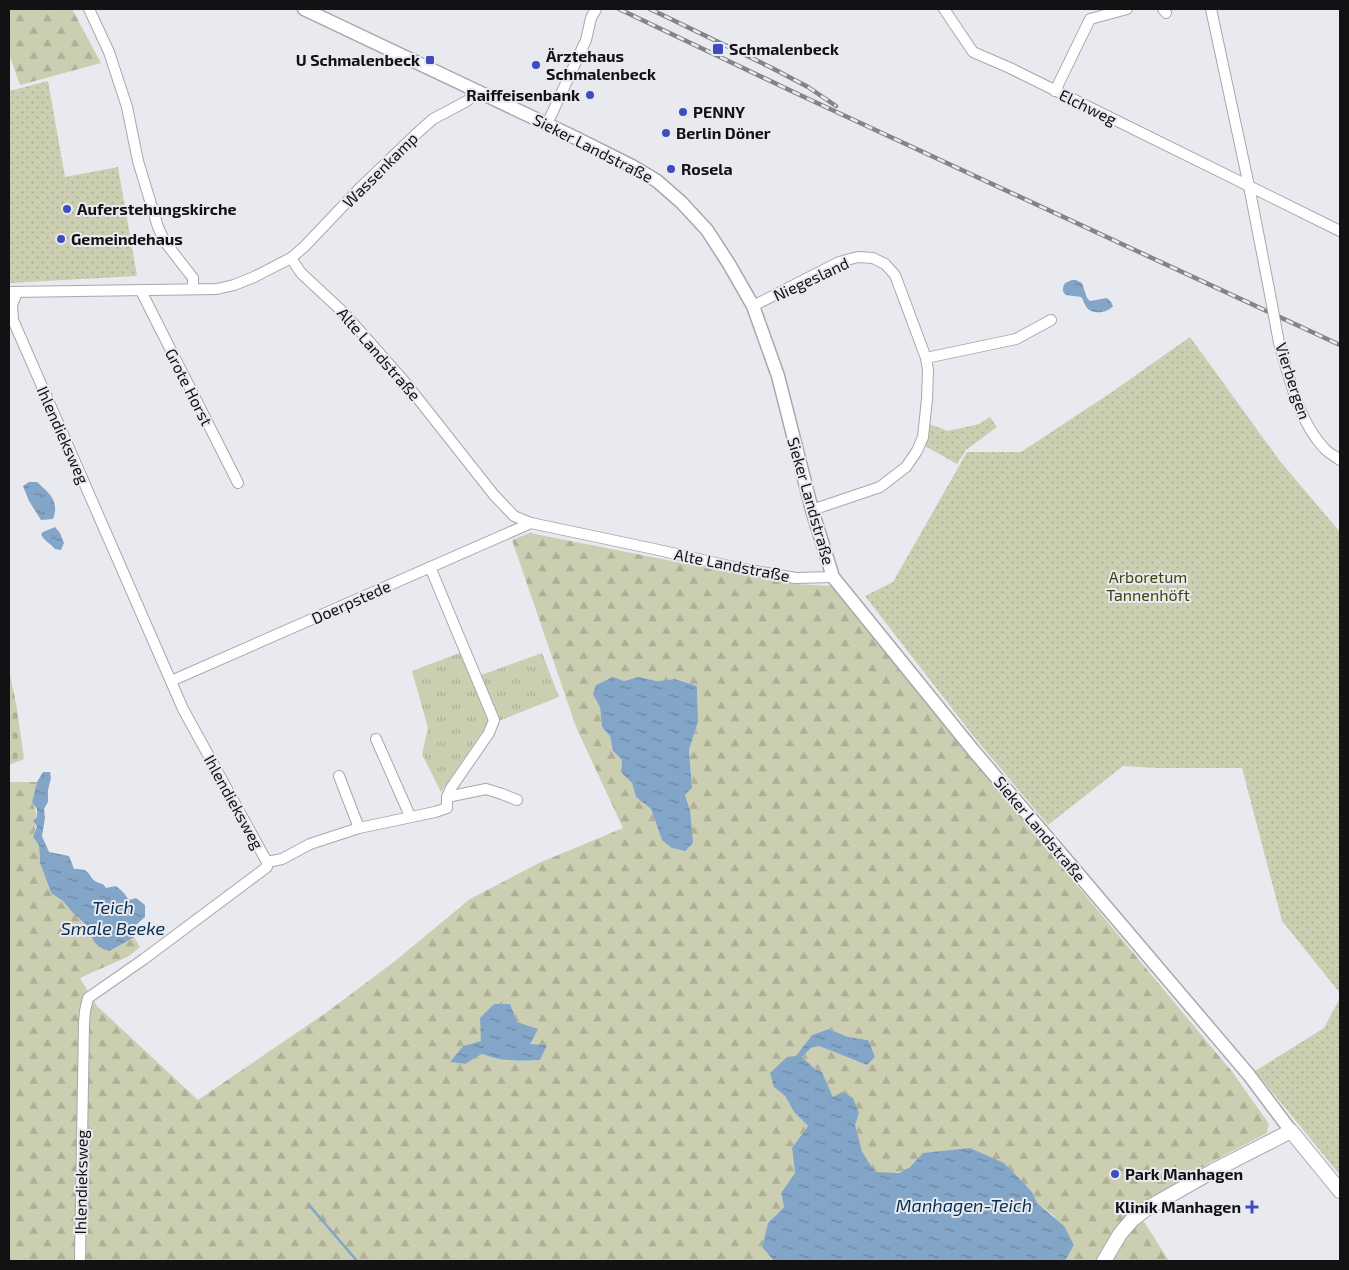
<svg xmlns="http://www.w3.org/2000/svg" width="1349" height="1270" viewBox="0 0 1349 1270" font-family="'Exo 2',sans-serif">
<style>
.grass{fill:url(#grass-tufts)}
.forest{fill:url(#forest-firs);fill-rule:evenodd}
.cemetery{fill:url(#cemetery-stones)}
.park{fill:url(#park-dots)}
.water{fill:url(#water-ripples)}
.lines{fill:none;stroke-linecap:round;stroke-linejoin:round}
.stream{stroke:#83a5c7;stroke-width:2.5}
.minor-casing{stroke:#a7a8ad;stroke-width:12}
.tertiary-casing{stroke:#a7a8ad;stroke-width:15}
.secondary-casing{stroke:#a7a8ad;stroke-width:16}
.minor{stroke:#fff;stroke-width:10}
.tertiary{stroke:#fff;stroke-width:12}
.secondary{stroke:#fff;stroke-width:14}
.rail-casing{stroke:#838488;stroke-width:4.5}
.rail{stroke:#e9eaf0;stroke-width:2.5;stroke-dasharray:8;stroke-linecap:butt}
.minor-bridge-casing{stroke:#a7a8ad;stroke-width:12;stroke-linecap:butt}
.minor-bridge{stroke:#fff;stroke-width:10}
.poi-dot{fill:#3d4dc0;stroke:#e9eaf0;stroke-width:2}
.labels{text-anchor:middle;stroke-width:4;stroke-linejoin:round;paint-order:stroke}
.poi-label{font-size:16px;font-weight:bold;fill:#121214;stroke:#e9eaf0;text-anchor:start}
.street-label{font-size:16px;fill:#121214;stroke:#e9eaf0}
.park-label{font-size:16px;fill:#40430b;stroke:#e9eaf0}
.water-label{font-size:18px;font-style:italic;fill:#062e50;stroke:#e9eaf0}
</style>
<defs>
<pattern id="grass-tufts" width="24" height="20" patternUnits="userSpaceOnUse" patternTransform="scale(1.25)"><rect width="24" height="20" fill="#cbceb0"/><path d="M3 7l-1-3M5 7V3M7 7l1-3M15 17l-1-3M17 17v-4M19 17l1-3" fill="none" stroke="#adb096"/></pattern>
<pattern id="forest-firs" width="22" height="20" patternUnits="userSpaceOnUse" patternTransform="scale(1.25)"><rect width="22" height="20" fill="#cbceb0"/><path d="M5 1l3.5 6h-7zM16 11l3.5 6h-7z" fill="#adb096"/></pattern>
<pattern id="cemetery-stones" width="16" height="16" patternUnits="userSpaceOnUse" patternTransform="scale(1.25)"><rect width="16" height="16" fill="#cbceb0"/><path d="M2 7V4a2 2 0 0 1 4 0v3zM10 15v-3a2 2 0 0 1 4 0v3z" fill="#adb096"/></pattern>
<pattern id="park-dots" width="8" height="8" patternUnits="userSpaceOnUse" patternTransform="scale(1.25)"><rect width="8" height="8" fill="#cbceb0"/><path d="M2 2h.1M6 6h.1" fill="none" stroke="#adb096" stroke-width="1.8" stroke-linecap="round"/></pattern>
<pattern id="water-ripples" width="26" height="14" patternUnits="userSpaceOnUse" patternTransform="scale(1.25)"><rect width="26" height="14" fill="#83a5c7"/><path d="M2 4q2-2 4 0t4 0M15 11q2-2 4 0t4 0" fill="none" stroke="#6a85a0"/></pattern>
</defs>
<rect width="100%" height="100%" fill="#e9eaf0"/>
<polygon class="grass" points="462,652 473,678 542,653 559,697 486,726 441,792 422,754 428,728 412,671"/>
<g class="forest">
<polygon points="9,9 72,9 101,63 20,85 9,54"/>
<path d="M530,533L769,580L796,584L832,586L958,742L1233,1073L1269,1124L1267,1133L1208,1164L1130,1210L1145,1223L1169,1261H1065L1074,1245L1053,1215L1037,1203L1032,1192L1004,1163L924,1153C905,1173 903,1174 876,1173C867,1162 855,1139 855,1125C855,1121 858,1117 859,1113L833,1097L822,1072L815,1069L802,1057L811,1048L819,1046L867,1065L868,1040L848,1037L829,1029L812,1035L774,1087L785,1096L794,1112L808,1126L792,1148L795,1173L781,1193L784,1207L768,1223L762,1247L774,1261H9V782H37L32,802C39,814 37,824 33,837L39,845L40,863L51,893L63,901L73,913L91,929L111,951L134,937L140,947L129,956L80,978L97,1006L198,1100L330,1010L395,961L470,899L539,863L623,828L576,727L512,540ZM638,677L657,681L675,679L697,686L698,722L689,750L692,788L685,795L690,810L662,840L651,809L636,797L632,783L621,771L622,760L613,751L610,736L602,727L600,707L624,681ZM481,1041L547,1045L540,1060C519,1061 501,1063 482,1054L465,1064L451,1062L463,1046Z"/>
</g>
<polygon class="cemetery" points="9,670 17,709 24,759 9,765"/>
<g class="park">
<polygon points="48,81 65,177 118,167 137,276 9,283 9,91"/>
<polygon points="1190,337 1279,460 1340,532 1340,993 1282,921 1242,768 1157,768 1123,766 1048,825 975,738 865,596 893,582 967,452 1021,452 1109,394"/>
<polygon points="990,417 997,427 966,450 957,464 925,446 929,424 948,431 979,424"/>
<polygon points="1340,998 1340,1175 1255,1071 1324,1028"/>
</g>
<g class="water">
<path d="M1072,280H1076L1082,283L1087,298L1090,301L1107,298L1111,302L1113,306C1107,313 1093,315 1087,308C1084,304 1084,300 1081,297L1066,295C1062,291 1062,289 1065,283Z"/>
<path d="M29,482H37C49,493 60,501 53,519L41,520L29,501L23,486Z"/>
<path d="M55,527L60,533L64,543L61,550L55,549C50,543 44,541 41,534L43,532Z"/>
<polygon points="613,677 624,681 638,677 657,681 675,679 697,686 698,722 689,750 692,788 685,795 690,810 693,843 685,851 672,848 662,840 651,809 636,797 632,783 621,772 622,760 613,751 610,736 602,727 600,707 593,694 596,685"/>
<path d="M43,772H50L51,778L48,790V802L44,809L45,818L42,836L49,852L69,856L74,869C96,868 84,880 103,884L106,888L116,886L123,892L129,900L136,898L145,905V917L136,925L134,937L110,951C98,948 91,942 91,929L73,913L63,901L51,893L40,863L39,845L33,837L37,826L33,821L37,817V809L32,802L37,782Z"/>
<path d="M494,1004H510L517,1022L538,1029L530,1044L547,1045L540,1060C519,1061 501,1062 482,1054L465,1064L450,1062L463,1046L481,1041L480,1018Z"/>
<polygon points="829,1029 848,1037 868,1040 875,1057 867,1065 819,1046 811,1048 802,1057 815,1069 822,1072 833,1097 842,1092 853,1098 859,1113 855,1125 862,1151 871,1166 876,1172 899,1173 910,1167 923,1153 970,1148 1004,1163 1017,1176 1032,1192 1037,1203 1064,1226 1074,1245 1065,1261 774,1261 762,1247 768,1223 784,1207 781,1193 795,1173 792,1148 808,1126 794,1112 785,1096 774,1087 770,1073 787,1057 796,1056 812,1035"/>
</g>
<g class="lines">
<polyline class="stream" points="309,1205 357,1261"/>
<g class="minor-casing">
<g id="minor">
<polyline points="89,9 109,52 127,107 138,161 158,227 165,242 193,278 193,289"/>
<polyline points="944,9 973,52 1010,68 1340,231"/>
<polyline points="1163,9 1166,13"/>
<polyline points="1211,9 1249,186 1269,289"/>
<polyline points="1055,91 1090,19 1127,9"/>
<polyline points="547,124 586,40 591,18 596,9"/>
<polyline points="291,258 301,273 344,313 404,381 494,495 514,516 531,523 654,549 738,568 796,578 833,577"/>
<polyline points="141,291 238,483"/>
<polyline points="9,292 217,289 234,285 254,277 291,258 304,247 361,187 415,135 433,119 467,101 477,91"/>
<polyline points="17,292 12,305 13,320 183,709 267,862 267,867 144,959 88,998 85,1011 84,1023 80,1261"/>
<polyline points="753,306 839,262 858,257 873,258 885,264 895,275 926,358 928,370 927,399 923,437 917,451 906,467 880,487 812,510"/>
<path d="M1279,343C1290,379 1298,420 1324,448C1328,453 1335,456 1340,460"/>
<polyline points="926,358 1016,339 1051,320"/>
<polyline points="171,681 531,523"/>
<polyline points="376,739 410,816"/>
<polyline points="339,776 359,828"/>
<polyline points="447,797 486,789 502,794 517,800"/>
<polyline points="267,862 282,859 310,844 359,828 435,812 447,808 447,797 451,788 489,733 494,720 430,567"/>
</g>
</g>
<g class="tertiary-casing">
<polyline id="tertiary" points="304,9 576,138 632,166 657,181 681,202 707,230 729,264 753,306 778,376 812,510 833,577 973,750 1249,1075 1291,1131"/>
</g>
<g class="secondary-casing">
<polyline id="secondary" points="1104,1261 1120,1234 1132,1220 1146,1209 1213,1171 1291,1131 1340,1191"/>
</g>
<use href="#minor" class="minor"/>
<use href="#tertiary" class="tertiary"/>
<use href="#secondary" class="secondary"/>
<g class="rail-casing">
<g id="rail">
<polyline points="619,9 802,96 1340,345"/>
<polyline points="650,9 770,67 808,87 836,106"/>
</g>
</g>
<use href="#rail" class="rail"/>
<g class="minor-bridge-casing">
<polyline id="minor-bridge" points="1269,289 1279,343"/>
</g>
<use href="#minor-bridge" class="minor-bridge"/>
</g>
<g class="poi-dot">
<rect x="712" y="43" width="12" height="12" rx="2.5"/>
<rect x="425" y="55" width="10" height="10" rx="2.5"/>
<circle cx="536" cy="65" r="5"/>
<circle cx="590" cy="95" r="5"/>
<circle cx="683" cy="112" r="5"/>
<circle cx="666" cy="133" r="5"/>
<circle cx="671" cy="169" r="5"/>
<circle cx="67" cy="209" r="5"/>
<circle cx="61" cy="239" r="5"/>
<circle cx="1115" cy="1174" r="5"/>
<path d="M1249.5 1199.5h5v5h5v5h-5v5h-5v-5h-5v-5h5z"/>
</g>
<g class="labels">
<g class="poi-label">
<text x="729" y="55">Schmalenbeck</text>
<text x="546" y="62">Ärztehaus<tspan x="546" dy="18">Schmalenbeck</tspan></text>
<text x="420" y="66" text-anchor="end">U Schmalenbeck</text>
<text x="580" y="101" text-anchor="end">Raiffeisenbank</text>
<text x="693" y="118">PENNY</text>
<text x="676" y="139">Berlin Döner</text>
<text x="681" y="175">Rosela</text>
<text x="77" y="215">Auferstehungskirche</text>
<text x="71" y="245">Gemeindehaus</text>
<text x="1125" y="1180">Park Manhagen</text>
<text x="1241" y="1213" text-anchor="end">Klinik Manhagen</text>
</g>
<g class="street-label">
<text transform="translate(1088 107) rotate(26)" y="6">Elchweg</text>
<text transform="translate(593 148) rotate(27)" y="6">Sieker Landstraße</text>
<text transform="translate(380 170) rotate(-45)" y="6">Wassenkamp</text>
<text transform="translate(811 279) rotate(-25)" y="6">Niegesland</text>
<text transform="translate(379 354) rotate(49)" y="6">Alte Landstraße</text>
<text transform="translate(1293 381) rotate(72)" y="6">Vierbergen</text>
<text transform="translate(189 387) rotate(63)" y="6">Grote Horst</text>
<text transform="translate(63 435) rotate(66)" y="6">Ihlendieksweg</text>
<text transform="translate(811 501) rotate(74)" y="6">Sieker Landstraße</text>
<text transform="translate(732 565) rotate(11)" y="6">Alte Landstraße</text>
<text transform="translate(351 602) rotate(-24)" y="6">Doerpstede</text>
<text transform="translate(234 802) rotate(61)" y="6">Ihlendieksweg</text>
<text transform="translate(1040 829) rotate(50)" y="6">Sieker Landstraße</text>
<text transform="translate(81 1182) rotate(-89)" y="6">Ihlendieksweg</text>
</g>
<g class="park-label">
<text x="1148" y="583">Arboretum<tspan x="1148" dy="18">Tannenhöft</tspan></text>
</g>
<g class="water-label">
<text x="113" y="914">Teich<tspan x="113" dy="21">Smale Beeke</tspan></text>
<text x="964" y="1212">Manhagen-Teich</text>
</g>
</g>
<rect width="1349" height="1270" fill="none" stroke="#121214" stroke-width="20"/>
</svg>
